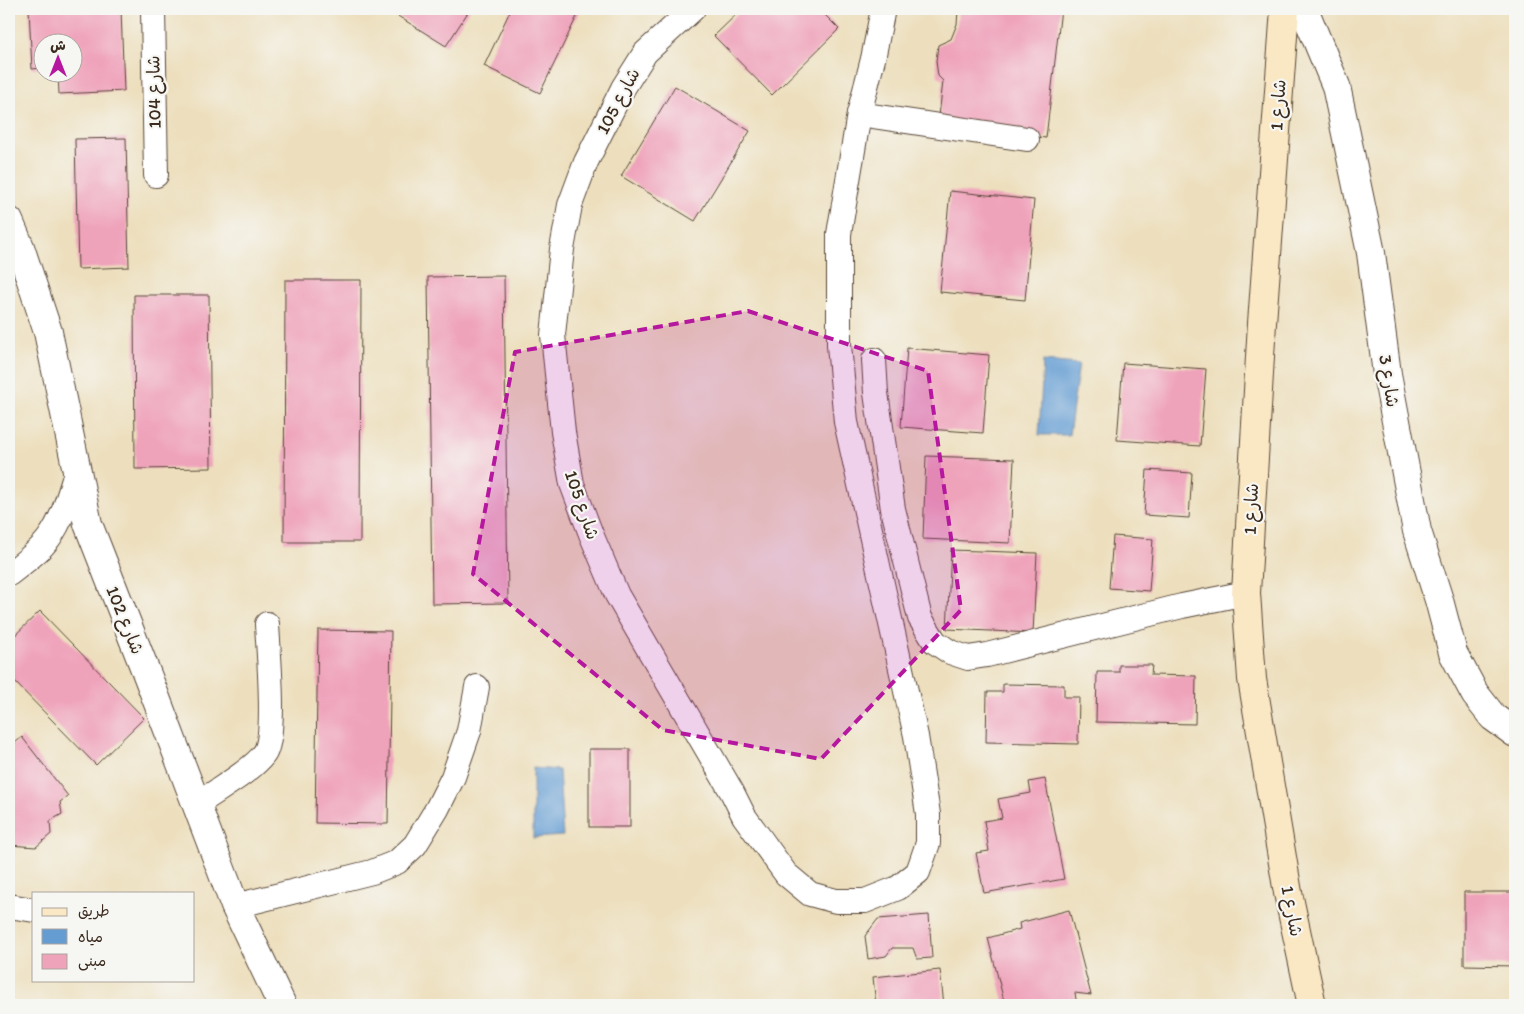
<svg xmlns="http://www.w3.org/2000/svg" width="1524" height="1014" viewBox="0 0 1524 1014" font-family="Itim,'Playpen Sans Arabic',sans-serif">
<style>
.water{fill:#659dd3;stroke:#506478}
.building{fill:#efa3bb}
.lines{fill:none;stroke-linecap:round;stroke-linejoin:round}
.minor-casing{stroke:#564536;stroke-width:26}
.tertiary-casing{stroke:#564536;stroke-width:30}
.secondary-casing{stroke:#564536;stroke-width:30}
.minor{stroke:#fff;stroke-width:24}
.tertiary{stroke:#fff;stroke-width:28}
.secondary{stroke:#fae7c3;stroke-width:28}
.marked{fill:#b5179e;fill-opacity:0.2;stroke:#b5179e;stroke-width:4;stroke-dasharray:10 6;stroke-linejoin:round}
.labels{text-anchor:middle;stroke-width:4.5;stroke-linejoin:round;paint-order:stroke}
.street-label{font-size:18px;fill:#3b2a1e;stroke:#f6f6f2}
</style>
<rect width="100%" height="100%" fill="#f6f6f2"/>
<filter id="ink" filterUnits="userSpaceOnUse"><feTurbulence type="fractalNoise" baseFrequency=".02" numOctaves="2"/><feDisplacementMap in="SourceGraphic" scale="10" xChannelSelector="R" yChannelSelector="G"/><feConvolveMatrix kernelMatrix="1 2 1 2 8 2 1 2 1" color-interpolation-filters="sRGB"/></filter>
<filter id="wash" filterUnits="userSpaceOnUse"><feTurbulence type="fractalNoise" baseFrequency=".0096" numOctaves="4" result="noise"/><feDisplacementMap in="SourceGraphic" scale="20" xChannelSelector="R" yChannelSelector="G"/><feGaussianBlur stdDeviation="1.12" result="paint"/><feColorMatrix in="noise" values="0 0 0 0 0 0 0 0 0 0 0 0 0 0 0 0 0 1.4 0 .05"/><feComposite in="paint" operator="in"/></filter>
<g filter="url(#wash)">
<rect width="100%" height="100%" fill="#eddfbd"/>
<g class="water">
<polygon points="1043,361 1079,364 1069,435 1039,435"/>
<polygon points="533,768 559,770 563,836 533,838"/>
</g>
<g id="blocks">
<g class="building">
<polygon points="29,9 121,9 124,91 59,94 58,72 72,72 72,42 42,42 42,68 32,69"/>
<polygon points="395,9 470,9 446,46 393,13"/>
<polygon points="511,9 577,9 580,10 540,93 484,66"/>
<polygon points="742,9 819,9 839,29 772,95 714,36"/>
<polygon points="964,9 1061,9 1046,138 938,125 943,81 938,76 936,61 938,45 951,39 957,24 958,11"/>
<polygon points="675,86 750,131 695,221 621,176"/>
<polygon points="126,138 129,267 78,269 75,139"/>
<polygon points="950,191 1034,200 1025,300 940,292"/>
<polygon points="504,276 508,603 432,604 428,277"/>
<polygon points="285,280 361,280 360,542 284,542"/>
<polygon points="134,295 209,295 211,468 135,469"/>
<polygon points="907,348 989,355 983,433 901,427"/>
<polygon points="1123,363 1206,369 1200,446 1117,440"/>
<polygon points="926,456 1014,459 1010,543 923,539"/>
<polygon points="1147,470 1192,473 1189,518 1144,515"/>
<polygon points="1113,536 1153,539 1149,591 1109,588"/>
<polygon points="951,550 1037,553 1033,633 947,629"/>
<polygon points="40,611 144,718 96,765 9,676 9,641"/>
<polygon points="318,630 391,631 388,824 315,823"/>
<polygon points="1119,665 1152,665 1151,675 1196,676 1195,724 1096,722 1097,672 1119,672"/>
<polygon points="1003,684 1064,685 1064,697 1079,697 1078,744 986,742 987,692 1003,692"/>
<polygon points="22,737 68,796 60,802 62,814 50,821 51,834 36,847 9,845 9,748"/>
<rect x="589" y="749" width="41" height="78"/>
<polygon points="1045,779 1064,879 984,893 976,853 989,851 984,821 1002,818 998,799 1031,793 1029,782"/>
<polygon points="1464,892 1515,892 1515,966 1464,965"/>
<polygon points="1069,910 1091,995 1075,993 1077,1005 1005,1005 988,938 1020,929 1019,923"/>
<polygon points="929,915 932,958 917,959 913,948 892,948 886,956 868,959 865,936 878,919"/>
<polygon points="940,970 944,1005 876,1005 873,977"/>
</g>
</g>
</g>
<g filter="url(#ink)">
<use href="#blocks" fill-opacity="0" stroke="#564536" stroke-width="1"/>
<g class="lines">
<g class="minor-casing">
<g id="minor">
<polyline points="153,9 156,175"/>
<polyline points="693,9 645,53 623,88 586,162 570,205 562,249 553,335 563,432 572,484 591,534 617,595 732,792 744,816 786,874 810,894 836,901 865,901 898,888 918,872 928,843 928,814 916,736 846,422 839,345 839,234 859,114 873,59 883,9"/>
<polyline points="859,114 1027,139"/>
<polyline points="874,360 876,393 893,509 920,618 935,642 950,652 968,658 987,655 1182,606 1246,593"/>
<path d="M9,574C23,563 39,552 49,538C63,519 69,495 76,473"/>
<path d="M196,805C214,792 252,771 264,754C277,737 268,648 267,624"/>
<polyline points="9,906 34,910"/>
<polyline points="235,906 372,872 397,862 415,845 437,809 453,777 469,731 477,687"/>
</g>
</g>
<g class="tertiary-casing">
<g id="tertiary">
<polyline points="1304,9 1336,86 1371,253 1387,374 1417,531 1439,600 1453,653 1475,694 1493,717 1515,733"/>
<polyline points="9,221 20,247 48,332 88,524 148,677 235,906 282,1005"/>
</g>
</g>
<g class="secondary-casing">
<polyline id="secondary" points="1285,9 1262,323 1246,593 1252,679 1288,893 1312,1005"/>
</g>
<use href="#minor" class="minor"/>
<use href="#tertiary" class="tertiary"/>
<use href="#secondary" class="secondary"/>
</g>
</g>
<path class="marked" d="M748,311L928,371L961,610L821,759L663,730L473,574L515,352Z"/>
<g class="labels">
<g class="street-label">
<text transform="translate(154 92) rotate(-91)" y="6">شارع 104</text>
<text transform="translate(618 101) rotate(-62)" y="6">شارع 105</text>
<text transform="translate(1278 105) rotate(-86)" y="6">شارع 1</text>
<text transform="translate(1389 381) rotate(81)" y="6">شارع 3</text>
<text transform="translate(582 505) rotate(71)" y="6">شارع 105</text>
<text transform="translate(1251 509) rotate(-87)" y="6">شارع 1</text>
<text transform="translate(125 620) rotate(68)" y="6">شارع 102</text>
<text transform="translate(1292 911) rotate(79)" y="6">شارع 1</text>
</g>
</g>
<rect width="1524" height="1014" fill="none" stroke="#f6f6f2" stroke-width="30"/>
<rect x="32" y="892" width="162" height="90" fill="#f6f6f2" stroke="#aba49d"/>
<rect x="42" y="908" width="25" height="8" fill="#fae7c3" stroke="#aba49d"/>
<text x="78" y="916" font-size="15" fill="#3b2a1e">طريق</text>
<rect x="42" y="929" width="25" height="15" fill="#659dd3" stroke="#aba49d"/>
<text x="78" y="942" font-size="15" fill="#3b2a1e">مياه</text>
<rect x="42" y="954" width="25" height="15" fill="#efa3bb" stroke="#aba49d"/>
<text x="78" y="966" font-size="15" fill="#3b2a1e">مبنى</text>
<g transform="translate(58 58)"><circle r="24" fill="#f6f6f2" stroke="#aba49d"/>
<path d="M0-4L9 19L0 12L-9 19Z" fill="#b5179e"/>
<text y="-8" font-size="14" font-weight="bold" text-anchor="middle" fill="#3b2a1e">ش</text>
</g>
</svg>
